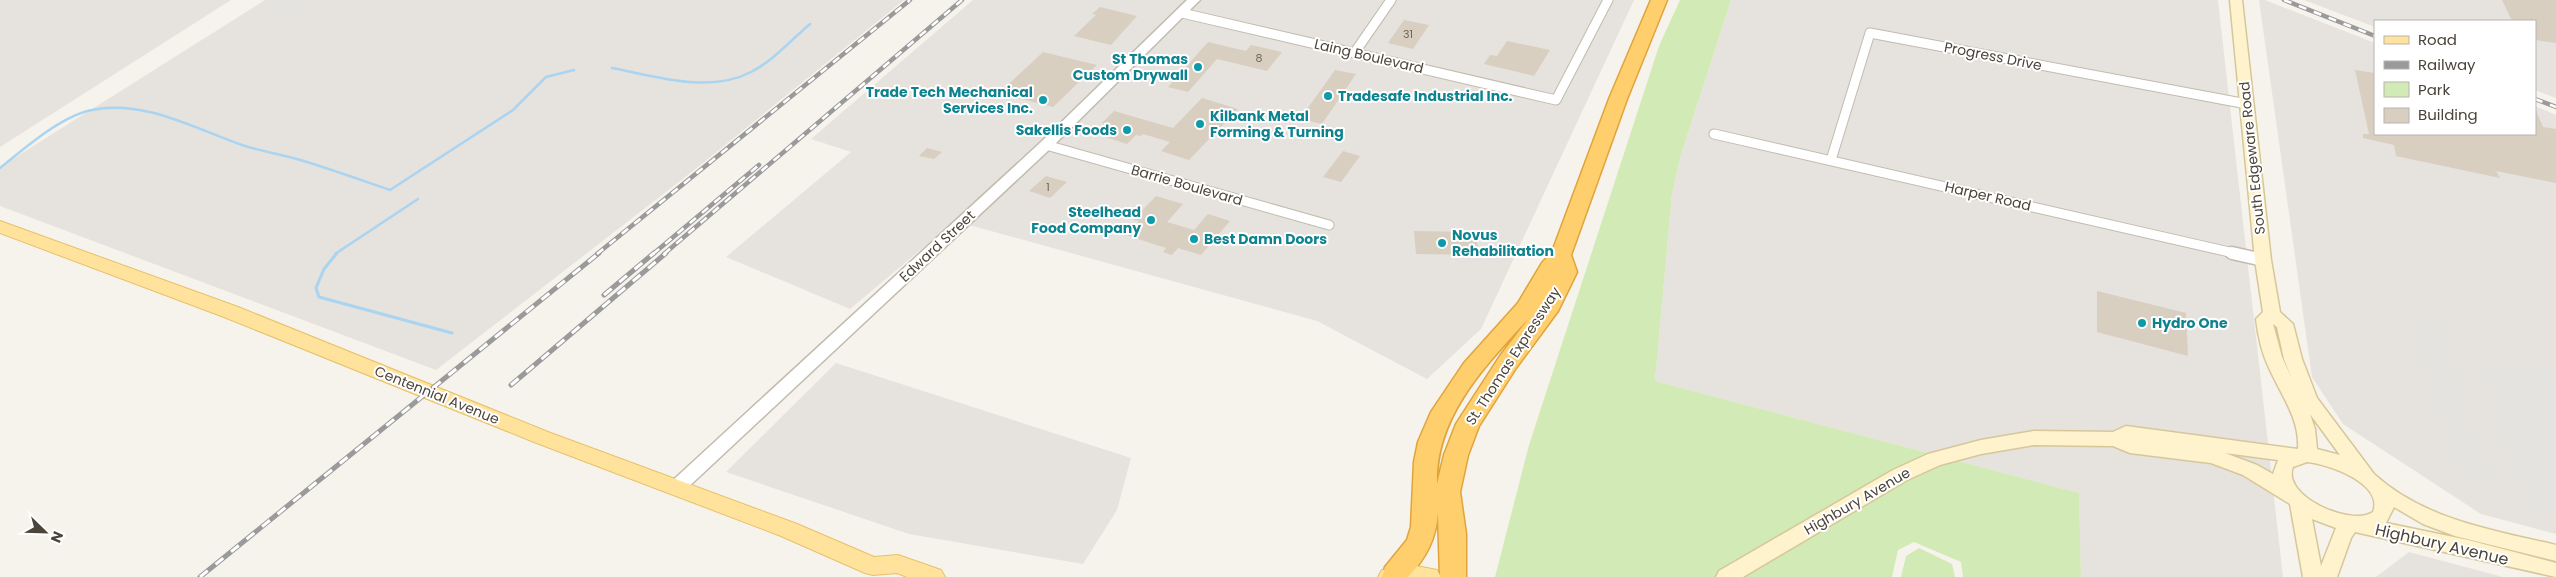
<svg xmlns="http://www.w3.org/2000/svg" width="2556" height="577" viewBox="0 0 2556 577" font-family="Poppins,sans-serif">
<style>
.industrial{fill:#e6e2dd}
.green{fill:#d2eab5}
.parking{fill:#e5e3e0}
.lines{fill:none;stroke-linecap:round;stroke-linejoin:round}
.stream-far1{stroke:#a9d4f2;stroke-width:2.5}
.stream{stroke:#a9d4f2;stroke-width:3}
.building{fill:#d8cfc1}
.minor-far1-casing{stroke:#c2bbae;stroke-width:11}
.minor-casing{stroke:#c2bbae;stroke-width:15}
.tertiary-casing{stroke:#c2bbae;stroke-width:3}
.secondary-casing{stroke:#d6c79b;stroke-width:3}
.primary-casing{stroke:#e6c16a;stroke-width:2}
.motorway-casing{stroke:#e0a43c;stroke-width:3}
.minor-far1{stroke:#fff;stroke-width:9}
.minor{stroke:#fff;stroke-width:12}
.tertiary{fill:#fff;fill-rule:evenodd}
.secondary{fill:#fff3cd;fill-rule:evenodd}
.primary{fill:#ffe39c;fill-rule:evenodd}
.motorway{fill:#ffcf6e;fill-rule:evenodd}
.rail-far1-casing{stroke:#9a9a9a;stroke-width:4.5}
.rail-casing{stroke:#9a9a9a;stroke-width:5}
.rail-far1{stroke:#fff;stroke-width:2.5;stroke-dasharray:8;stroke-linecap:butt}
.rail{stroke:#fff;stroke-width:3;stroke-dasharray:10;stroke-linecap:butt}
.culture-dot{fill:#0f9aa8;stroke:#fff;stroke-width:2}
.labels{text-anchor:middle;stroke-width:4;stroke-linejoin:round;paint-order:stroke}
.number-label{font-size:11px;fill:#6e675b}
.street-label{font-size:14px;fill:#4b4439;stroke:#fff}
.culture-label{font-size:14px;font-weight:bold;fill:#0d838f;stroke:#fff;text-anchor:start}
.near-street-label{font-size:16px;fill:#4b4439;stroke:#fff}
</style>
<rect width="100%" height="100%" fill="#f6f3ec"/>
<g class="industrial">
<polygon points="0,0 231,0 0,147"/>
<polygon points="265,0 904,0 693,171 436,370 0,206 0,167"/>
<polygon points="973,0 1634,0 1481,329 1427,379 1317,321 955,221 850,309 726,257 851,152 811,139"/>
<polygon points="1731,0 2218,0 2283,577 2081,577 2079,493 1655,381 1672,194 1680,158"/>
<polygon points="2259,0 2265,0 2375,43 2375,134 2535,134 2535,106 2556,115 2556,534 2481,514 2343,424 2312,377"/>
<polygon points="2304,0 2556,0 2556,98 2535,90 2535,21 2375,21 2375,27"/>
<polygon points="836,363 1131,458 1117,510 1083,564 909,534 726,472"/>
<polygon points="2409,552 2503,577 2376,577"/>
</g>
<g class="green">
<polygon points="1680,0 1731,0 1680,158 1672,194 1655,381 2079,493 2081,577 1963,577 1961,562 1914,542 1898,550 1892,577 1495,577 1529,445 1659,46"/>
<polygon points="1919,548 1952,564 1955,577 1901,577 1906,556"/>
</g>
<g class="parking">
<polygon points="276,0 323,0 296,19 257,12"/>
<polygon points="2407,315 2443,323 2484,460 2508,465 2472,354 2552,372 2556,384 2556,514 2523,506 2512,474 2488,468 2492,482 2450,472"/>
</g>
<g class="lines">
<g class="stream-far1">
<path d="M612,68C655,76 709,94 751,72C773,61 791,40 810,24"/>
<path d="M0,168C25,148 61,116 92,110C145,99 197,130 245,146C264,152 285,155 304,161C333,170 361,180 390,190L513,110L546,77L574,70"/>
<polyline points="335,254 418,199"/>
</g>
<polyline class="stream" points="337,253 324,269 316,288 319,297 452,333"/>
</g>
<g class="building">
<polygon points="2502,0 2556,0 2556,43 2535,40 2535,21 2512,21"/>
<polygon points="1100,7 1137,16 1111,45 1074,36 1096,15 1092,14"/>
<polygon points="1404,20 1429,25 1413,49 1388,43"/>
<polygon points="1507,41 1550,50 1534,76 1484,64 1490,55 1497,56"/>
<polygon points="1208,42 1246,51 1251,45 1282,52 1267,71 1217,59 1188,92 1168,87"/>
<polygon points="1043,52 1097,65 1053,107 999,93"/>
<polygon points="1335,70 1356,74 1322,124 1300,119"/>
<polygon points="2355,70 2375,73 2375,134 2535,134 2535,109 2543,127 2556,129 2556,183 2496,171 2500,178 2396,156 2394,145 2363,138 2363,134 2369,134"/>
<polygon points="1202,98 1238,109 1189,160 1161,151 1170,142 1143,134 1141,136 1136,135 1127,144 1102,136 1112,126 1102,123 1114,111 1173,128"/>
<polygon points="927,148 942,152 934,159 919,156"/>
<polygon points="1343,151 1360,156 1341,182 1323,177"/>
<polygon points="1046,176 1067,182 1050,198 1029,191"/>
<polygon points="1156,196 1183,204 1167,222 1194,230 1208,214 1230,221 1201,255 1178,248 1172,255 1163,252 1166,248 1126,235 1139,221 1133,220"/>
<polygon points="1414,231 1476,232 1479,255 1416,254"/>
<polygon points="2097,291 2186,313 2188,356 2097,332"/>
</g>
<g class="lines">
<g class="minor-far1-casing">
<g id="minor-far1">
<polyline points="1182,13 1556,100 1608,0"/>
<polyline points="1355,52 1391,0"/>
<polyline points="1714,134 2238,254"/>
<polyline points="1046,145 1329,225"/>
<polyline points="1831,160 1870,33 2247,104"/>
</g>
</g>
<g class="minor-casing">
<polyline id="minor" points="2232,253 2263,260"/>
</g>
<g class="tertiary-casing">
<polygon id="tertiary" points="1187,0 1200,0 1051,148 683,492 677,494 671,492 668,487 671,482 1041,142"/>
</g>
<g class="secondary-casing">
<path id="secondary" d="M2230,0H2242L2271,260L2280,312L2293,324L2302,359L2317,398L2374,474C2425,520 2492,530 2556,545V561L2455,536L2423,524L2394,507L2386,523L2468,540L2556,563V577L2355,532L2351,538L2337,577H2303L2290,504L2243,475L2211,463L2130,453L2113,446L2034,445L1981,454L1940,465L1907,480L1743,577H1716L1719,571L1893,470L1928,454L1981,440L2034,431L2113,432L2126,426L2298,449C2300,419 2281,395 2269,368C2262,353 2258,336 2256,319L2263,312L2255,260ZM2273,324L2277,327L2284,359L2292,379L2282,357ZM2310,414L2340,455L2317,449L2315,429ZM2225,453L2278,460L2273,474L2257,465ZM2307,462C2328,464 2384,483 2373,512C2351,527 2281,496 2293,467ZM2312,519L2336,528L2321,566Z"/>
</g>
<g class="primary-casing">
<g id="primary">
<polygon points="0,221 238,307 548,432 797,524 874,557 898,555 941,570 945,577 907,577 897,573 873,575 865,573 781,536 534,442 224,317 0,233"/>
<polygon points="1411,565 1437,570 1441,577 1378,577 1382,570"/>
</g>
</g>
<g class="motorway-casing">
<path id="motorway" d="M1651,0H1667L1627,99L1571,255L1577,272L1558,311L1516,368L1479,426L1468,455L1460,492L1466,534V577H1440L1438,513C1436,539 1426,558 1408,577H1382L1385,567L1407,540L1411,527L1414,462L1418,442L1431,412L1464,363L1518,303L1542,263L1552,252L1609,99ZM1529,318L1500,356L1456,424L1444,455L1437,484C1435,416 1486,365 1529,318Z"/>
</g>
<use href="#minor-far1" class="minor-far1"/>
<use href="#minor" class="minor"/>
<use href="#tertiary" class="tertiary"/>
<use href="#secondary" class="secondary"/>
<use href="#primary" class="primary"/>
<use href="#motorway" class="motorway"/>
<g class="rail-far1-casing">
<g id="rail-far1">
<polyline points="2284,0 2375,36"/>
<polyline points="2535,99 2556,107"/>
<polyline points="597,254 910,0"/>
<polyline points="653,254 759,165"/>
<polyline points="664,254 962,0"/>
</g>
</g>
<g class="rail-casing">
<g id="rail">
<polyline points="604,295 654,253"/>
<polyline points="511,385 666,253"/>
<polyline points="200,577 599,253"/>
</g>
</g>
<use href="#rail-far1" class="rail-far1"/>
<use href="#rail" class="rail"/>
</g>
<g class="culture-dot">
<circle cx="1198" cy="67" r="5"/>
<circle cx="1328" cy="96" r="5"/>
<circle cx="1043" cy="100" r="5"/>
<circle cx="1200" cy="124" r="5"/>
<circle cx="1127" cy="130" r="5"/>
<circle cx="1151" cy="220" r="5"/>
<circle cx="1194" cy="239" r="5"/>
<circle cx="1442" cy="243" r="5"/>
<circle cx="2142" cy="323" r="5"/>
</g>
<g class="labels">
<g class="number-label">
<text x="1408" y="38">31</text>
<text x="1259" y="62">8</text>
<text x="1048" y="191">1</text>
</g>
<g class="street-label">
<text transform="translate(1369 56) rotate(13)" y="5">Laing Boulevard</text>
<text transform="translate(1993 56) rotate(11)" y="5">Progress Drive</text>
<text transform="translate(2252 158) rotate(-96)" y="5">South Edgeware Road</text>
<text transform="translate(1187 185) rotate(16)" y="5">Barrie Boulevard</text>
<text transform="translate(1988 196) rotate(13)" y="5">Harper Road</text>
<text transform="translate(937 246) rotate(-43)" y="5">Edward Street</text>
<text transform="translate(1513 356) rotate(-57)" y="5">St. Thomas Expressway</text>
<text transform="translate(437 395) rotate(22)" y="5">Centennial Avenue</text>
<text transform="translate(1857 501) rotate(-30)" y="5">Highbury Avenue</text>
</g>
<g class="culture-label">
<text x="1188" y="64" text-anchor="end">St Thomas<tspan x="1188" dy="16">Custom Drywall</tspan></text>
<text x="1033" y="97" text-anchor="end">Trade Tech Mechanical<tspan x="1033" dy="16">Services Inc.</tspan></text>
<text x="1338" y="101">Tradesafe Industrial Inc.</text>
<text x="1210" y="121">Kilbank Metal<tspan x="1210" dy="16">Forming &amp; Turning</tspan></text>
<text x="1117" y="135" text-anchor="end">Sakellis Foods</text>
<text x="1141" y="217" text-anchor="end">Steelhead<tspan x="1141" dy="16">Food Company</tspan></text>
<text x="1452" y="240">Novus<tspan x="1452" dy="16">Rehabilitation</tspan></text>
<text x="1204" y="244">Best Damn Doors</text>
<text x="2152" y="328">Hydro One</text>
</g>
<g class="near-street-label">
<text transform="translate(2442 544) rotate(13)" y="6">Highbury Avenue</text>
</g>
</g>
<rect x="2374" y="20" width="162" height="115" fill="#ffffff" stroke="#b7b4b0"/>
<rect x="2384" y="36" width="25" height="8" fill="#ffe39c" stroke="#b7b4b0"/>
<text x="2418" y="45" font-size="15" fill="#4b4439">Road</text>
<rect x="2384" y="61" width="25" height="8" fill="#9a9a9a" stroke="#b7b4b0"/>
<text x="2418" y="70" font-size="15" fill="#4b4439">Railway</text>
<rect x="2384" y="82" width="25" height="15" fill="#d2eab5" stroke="#b7b4b0"/>
<text x="2418" y="95" font-size="15" fill="#4b4439">Park</text>
<rect x="2384" y="108" width="25" height="15" fill="#d8cfc1" stroke="#b7b4b0"/>
<text x="2418" y="120" font-size="15" fill="#4b4439">Building</text>
<g transform="translate(45 532) rotate(113)" stroke="#ffffff" stroke-width="4" paint-order="stroke">
<path d="M0-4L9 19L0 12L-9 19Z" fill="#4b4439"/>
<text y="-8" font-size="14" font-weight="bold" text-anchor="middle" fill="#4b4439">N</text>
</g>
</svg>
